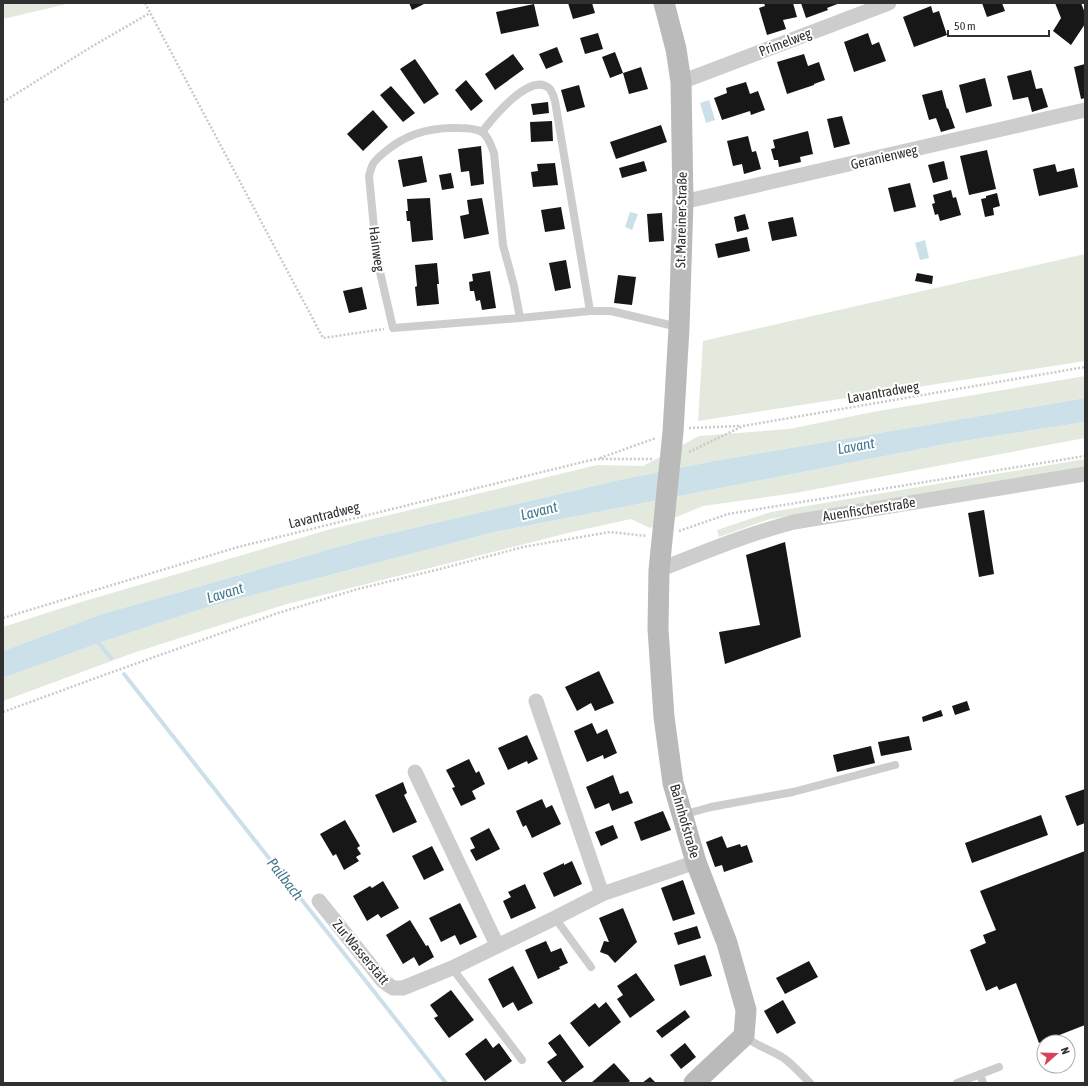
<svg xmlns="http://www.w3.org/2000/svg" width="1088" height="1086" viewBox="0 0 1088 1086" font-family="'Asap Condensed',sans-serif">
<style>
.green{fill:#e4e9dd}
.water{fill:#cbe0e8}
.lines{fill:none;stroke-linecap:round;stroke-linejoin:round}
.stream{stroke:#cbe0e8;stroke-width:4}
.building{fill:#171717}
.path{stroke:#cacaca;stroke-width:2.5;stroke-dasharray:2 2;stroke-linecap:butt}
.lane{stroke:#cdcdcd;stroke-width:8}
.street{stroke:#cdcdcd;stroke-width:15}
.secondary{stroke:#bababa;stroke-width:21}
.labels{text-anchor:middle;stroke-width:4;stroke-linejoin:round;paint-order:stroke}
.street-label{font-size:14px;fill:#303030;stroke:#fff}
.water-label{font-size:15px;font-style:italic;fill:#44778d;stroke:#fff}
</style>
<rect width="100%" height="100%" fill="#fff"/>
<g class="green">
<polygon points="3,3 71,3 3,19"/>
<polygon points="1085,254 1085,361 698,421 703,341"/>
<polygon points="1085,376 1085,398 714,461 619,480 362,540 102,614 3,651 3,627 81,602 331,529 597,465 643,466 699,436 789,429 873,412"/>
<polygon points="1085,422 1085,438 795,493 703,506 650,528 631,519 572,532 287,604 136,652 3,701 3,678 99,643 211,606 495,532 951,443"/>
<polygon points="1085,459 1085,467 770,519 719,537 717,530 771,512"/>
</g>
<g class="water">
<polygon points="709,100 715,120 706,123 700,103"/>
<polygon points="630,212 638,214 632,230 625,227"/>
<polygon points="925,240 929,258 920,260 915,243"/>
<polygon points="1085,398 1085,422 951,443 495,532 211,606 99,643 3,678 3,651 102,614 362,540 619,480 714,461"/>
</g>
<g class="lines">
<g class="stream">
<polyline points="96,640 111,658"/>
<polyline points="124,674 446,1083"/>
</g>
</g>
<g class="building">
<polygon points="409,3 426,3 412,10"/>
<polygon points="568,3 592,3 595,13 573,19"/>
<polygon points="764,3 793,3 797,17 783,20 786,29 767,35 759,8 765,6"/>
<polygon points="801,3 840,3 827,8 828,10 806,18"/>
<polygon points="982,3 1002,3 1005,11 987,17"/>
<polygon points="1055,3 1081,3 1085,13 1085,24 1071,45 1053,31 1061,18"/>
<polygon points="534,4 539,26 501,34 496,12"/>
<polygon points="931,6 933,13 939,11 947,35 914,47 903,17"/>
<polygon points="598,33 603,49 585,54 580,38"/>
<polygon points="868,33 872,45 879,42 886,61 854,72 844,42"/>
<polygon points="557,47 563,62 546,69 539,54"/>
<polygon points="615,52 623,73 641,67 648,89 629,94 623,73 610,78 602,57"/>
<polygon points="513,54 524,69 495,90 485,74"/>
<polygon points="804,54 808,66 819,62 825,80 814,84 814,85 787,94 777,62"/>
<polygon points="415,59 439,94 424,104 400,69"/>
<polygon points="1085,64 1085,98 1081,99 1074,67"/>
<polygon points="1031,70 1036,89 1042,88 1048,107 1032,112 1028,97 1013,100 1007,76"/>
<polygon points="985,78 992,106 966,113 959,85"/>
<polygon points="466,80 483,101 471,111 455,90"/>
<polygon points="746,82 750,94 758,91 765,110 751,115 750,111 722,120 714,98 727,93 726,88"/>
<polygon points="579,85 585,107 567,112 561,90"/>
<polygon points="391,86 415,113 403,122 380,95"/>
<polygon points="942,90 947,109 948,108 955,128 941,132 936,118 929,120 922,95"/>
<polygon points="548,102 549,113 533,115 531,104"/>
<polygon points="373,110 388,127 363,151 347,134"/>
<polygon points="842,116 850,144 834,148 827,119"/>
<polygon points="552,121 553,141 531,142 530,122"/>
<polygon points="661,125 667,142 616,159 610,142"/>
<polygon points="808,131 813,154 800,157 801,162 779,167 778,160 774,160 771,149 775,148 773,140"/>
<polygon points="748,136 752,152 756,151 761,169 744,174 742,164 733,166 727,141"/>
<polygon points="481,146 484,184 471,186 469,171 461,172 458,149"/>
<polygon points="987,150 996,189 969,195 960,156"/>
<polygon points="422,156 427,182 403,187 398,160"/>
<polygon points="644,161 647,171 622,178 619,168"/>
<polygon points="944,161 948,179 933,183 928,165"/>
<polygon points="555,163 558,185 533,187 531,172 538,171 537,164"/>
<polygon points="1055,164 1057,172 1074,168 1078,187 1039,196 1033,169"/>
<polygon points="451,173 454,188 442,190 439,175"/>
<polygon points="910,183 916,207 894,212 888,188"/>
<polygon points="951,190 953,198 956,197 961,215 940,221 938,214 935,215 932,204 935,203 933,195"/>
<polygon points="997,193 1000,206 993,208 994,215 985,217 981,199 986,198 986,196"/>
<polygon points="430,198 433,240 412,242 410,221 407,221 406,211 408,211 407,199"/>
<polygon points="482,198 489,234 464,239 460,216 469,214 467,200"/>
<polygon points="561,207 565,229 545,232 541,210"/>
<polygon points="662,213 664,241 649,242 647,214"/>
<polygon points="745,214 749,229 737,232 734,217"/>
<polygon points="793,217 797,236 772,241 768,222"/>
<polygon points="747,237 750,251 718,258 715,244"/>
<polygon points="566,260 571,288 555,291 549,263"/>
<polygon points="437,263 439,284 437,284 439,304 417,306 415,287 417,286 415,265"/>
<polygon points="490,271 496,308 482,310 480,300 476,301 474,291 470,291 469,282 473,281 472,274"/>
<polygon points="917,273 933,276 932,284 915,281"/>
<polygon points="618,275 636,277 632,305 614,303"/>
<polygon points="362,287 367,309 349,313 343,291"/>
<polygon points="984,510 994,574 979,577 968,513"/>
<polygon points="785,542 801,637 725,664 719,632 760,625 746,555"/>
<polygon points="599,671 614,703 595,711 591,703 577,711 565,687"/>
<polygon points="967,701 970,710 955,715 952,706"/>
<polygon points="941,710 943,716 923,722 922,717"/>
<polygon points="592,723 597,734 607,729 617,753 604,759 603,755 587,762 574,731"/>
<polygon points="527,735 538,759 528,764 527,761 508,770 498,748"/>
<polygon points="909,736 912,750 881,756 878,742"/>
<polygon points="871,746 875,763 837,772 833,755"/>
<polygon points="469,759 476,773 479,771 485,784 472,791 476,799 461,806 452,788 455,787 446,770"/>
<polygon points="613,775 620,794 628,791 633,803 612,811 609,803 595,809 586,787"/>
<polygon points="403,782 407,793 404,795 417,822 393,833 375,795"/>
<polygon points="1085,789 1085,823 1077,826 1065,796"/>
<polygon points="542,799 546,808 552,805 561,824 532,838 526,825 523,827 516,811"/>
<polygon points="663,811 671,830 641,841 634,822"/>
<polygon points="1041,815 1048,835 972,863 965,843"/>
<polygon points="345,820 360,846 357,848 361,854 356,857 359,861 344,870 336,854 333,856 320,834"/>
<polygon points="613,825 618,838 601,846 595,832"/>
<polygon points="489,828 500,849 476,861 470,850 475,848 470,838"/>
<polygon points="722,836 727,848 740,844 741,847 747,845 753,862 724,872 722,865 715,867 706,842"/>
<polygon points="432,846 444,870 424,880 412,856"/>
<polygon points="1085,851 1085,1025 1039,1043 1016,983 999,990 997,986 986,991 970,950 986,943 983,935 996,930 980,891"/>
<polygon points="572,861 582,884 554,897 543,873 564,863 564,865"/>
<polygon points="683,880 695,914 673,921 661,888"/>
<polygon points="383,881 399,908 381,918 378,914 367,921 353,896 370,886 372,888"/>
<polygon points="525,884 536,908 511,919 503,901 511,897 508,892"/>
<polygon points="460,903 477,937 460,945 455,935 441,942 429,918"/>
<polygon points="623,908 637,942 615,963 608,955 600,952 604,941 609,942 599,918"/>
<polygon points="410,920 426,946 428,945 434,957 419,966 414,957 403,964 386,935"/>
<polygon points="697,926 701,938 678,945 674,933"/>
<polygon points="546,941 551,952 561,948 568,963 559,967 560,969 538,979 525,950"/>
<polygon points="705,955 712,976 680,986 674,965"/>
<polygon points="809,961 818,977 785,994 776,978"/>
<polygon points="513,966 533,1003 518,1011 513,1002 503,1008 488,979"/>
<polygon points="636,973 655,1000 630,1018 617,999 623,995 617,986"/>
<polygon points="451,990 474,1020 449,1038 434,1018 438,1016 430,1005"/>
<polygon points="783,1000 796,1023 777,1034 764,1011"/>
<polygon points="606,1002 621,1022 589,1047 570,1023 595,1003 599,1008"/>
<polygon points="685,1010 690,1017 662,1038 656,1031"/>
<polygon points="560,1034 584,1067 563,1083 547,1062 557,1055 548,1043"/>
<polygon points="486,1038 493,1048 499,1043 512,1061 485,1081 465,1054"/>
<polygon points="685,1043 696,1057 681,1069 670,1055"/>
<polygon points="614,1063 630,1081 627,1083 591,1083"/>
<polygon points="650,1077 656,1083 642,1083"/>
</g>
<g class="lines">
<g class="path">
<polyline points="145,3 323,338 384,329"/>
<polyline points="3,102 91,47 150,13"/>
<polyline points="689,428 740,426"/>
<polyline points="689,452 743,426 1085,367"/>
<polyline points="600,458 656,438"/>
<polyline points="679,531 728,514 1085,456"/>
<polyline points="3,618 238,547 583,462 596,459 653,459"/>
<polyline points="3,712 115,671 278,613 358,589 440,569 523,547 610,532 647,536"/>
</g>
<g class="lane">
<path d="M482,132C492,119 531,70 550,89C552,92 554,97 555,101L590,311"/>
<path d="M520,318L514,286L503,245L494,153C491,146 489,137 482,132C475,128 466,128 458,128C431,127 406,134 386,151C381,155 376,159 373,164C371,168 370,172 369,176L377,259L393,328L520,318L590,311H611L678,327"/>
<polyline points="682,815 711,807 793,792 895,765"/>
<polyline points="555,918 591,967"/>
<polyline points="452,968 522,1060"/>
<path d="M744,1036C756,1046 772,1050 785,1059C794,1066 802,1075 810,1083"/>
<polyline points="980,1074 983,1083"/>
<polyline points="957,1083 999,1067"/>
</g>
<g class="street">
<polyline points="681,82 889,3"/>
<polyline points="683,202 1085,110"/>
<path d="M659,570C704,552 748,534 794,522L1085,474"/>
<polyline points="536,701 602,894"/>
<polyline points="415,772 497,945"/>
<polyline points="319,901 383,981 393,988 403,988 452,968 555,918 602,894 696,862"/>
</g>
<polyline class="secondary" points="664,3 676,49 681,82 683,202 679,328 673,432 659,570 658,629 664,717 673,783 696,862 727,943 746,1010 744,1036 694,1083"/>
</g>
<g class="labels">
<g class="street-label">
<text transform="translate(785 42) rotate(-21)" y="5">Primelweg</text>
<text transform="translate(884 157) rotate(-13)" y="5">Geranienweg</text>
<text transform="translate(681 220) rotate(-89)" y="5">St. Mareiner Straße</text>
<text transform="translate(377 249) rotate(82)" y="5">Hainweg</text>
<text transform="translate(883 392) rotate(-10)" y="5">Lavantradweg</text>
<text transform="translate(869 509) rotate(-9)" y="5">Auenfischerstraße</text>
<text transform="translate(324 515) rotate(-14)" y="5">Lavantradweg</text>
<text transform="translate(685 821) rotate(74)" y="5">Bahnhofstraße</text>
<text transform="translate(361 952) rotate(50)" y="5">Zur Wasserstatt</text>
</g>
<g class="water-label">
<text transform="translate(856 446) rotate(-10)" y="5">Lavant</text>
<text transform="translate(539 511) rotate(-14)" y="5">Lavant</text>
<text transform="translate(225 593) rotate(-17)" y="5">Lavant</text>
<text transform="translate(285 879) rotate(52)" y="5">Pailbach</text>
</g>
</g>
<rect width="1088" height="1086" fill="none" stroke="#303030" stroke-width="8"/>
<g transform="translate(1056 1054) rotate(70)"><circle r="19" fill="#ffffff" stroke="#acacac"/>
<path d="M0-3L7 15L0 10L-7 15Z" fill="#d94159"/>
<text y="-6" font-size="11" font-weight="bold" text-anchor="middle" fill="#303030">N</text>
</g>
<path d="M948 30v6h101v-6" fill="none" stroke="#303030" stroke-width="2"/>
<text x="954" y="30" font-size="12" fill="#303030" stroke="#ffffff" stroke-width="3" paint-order="stroke">50 m</text>
</svg>
